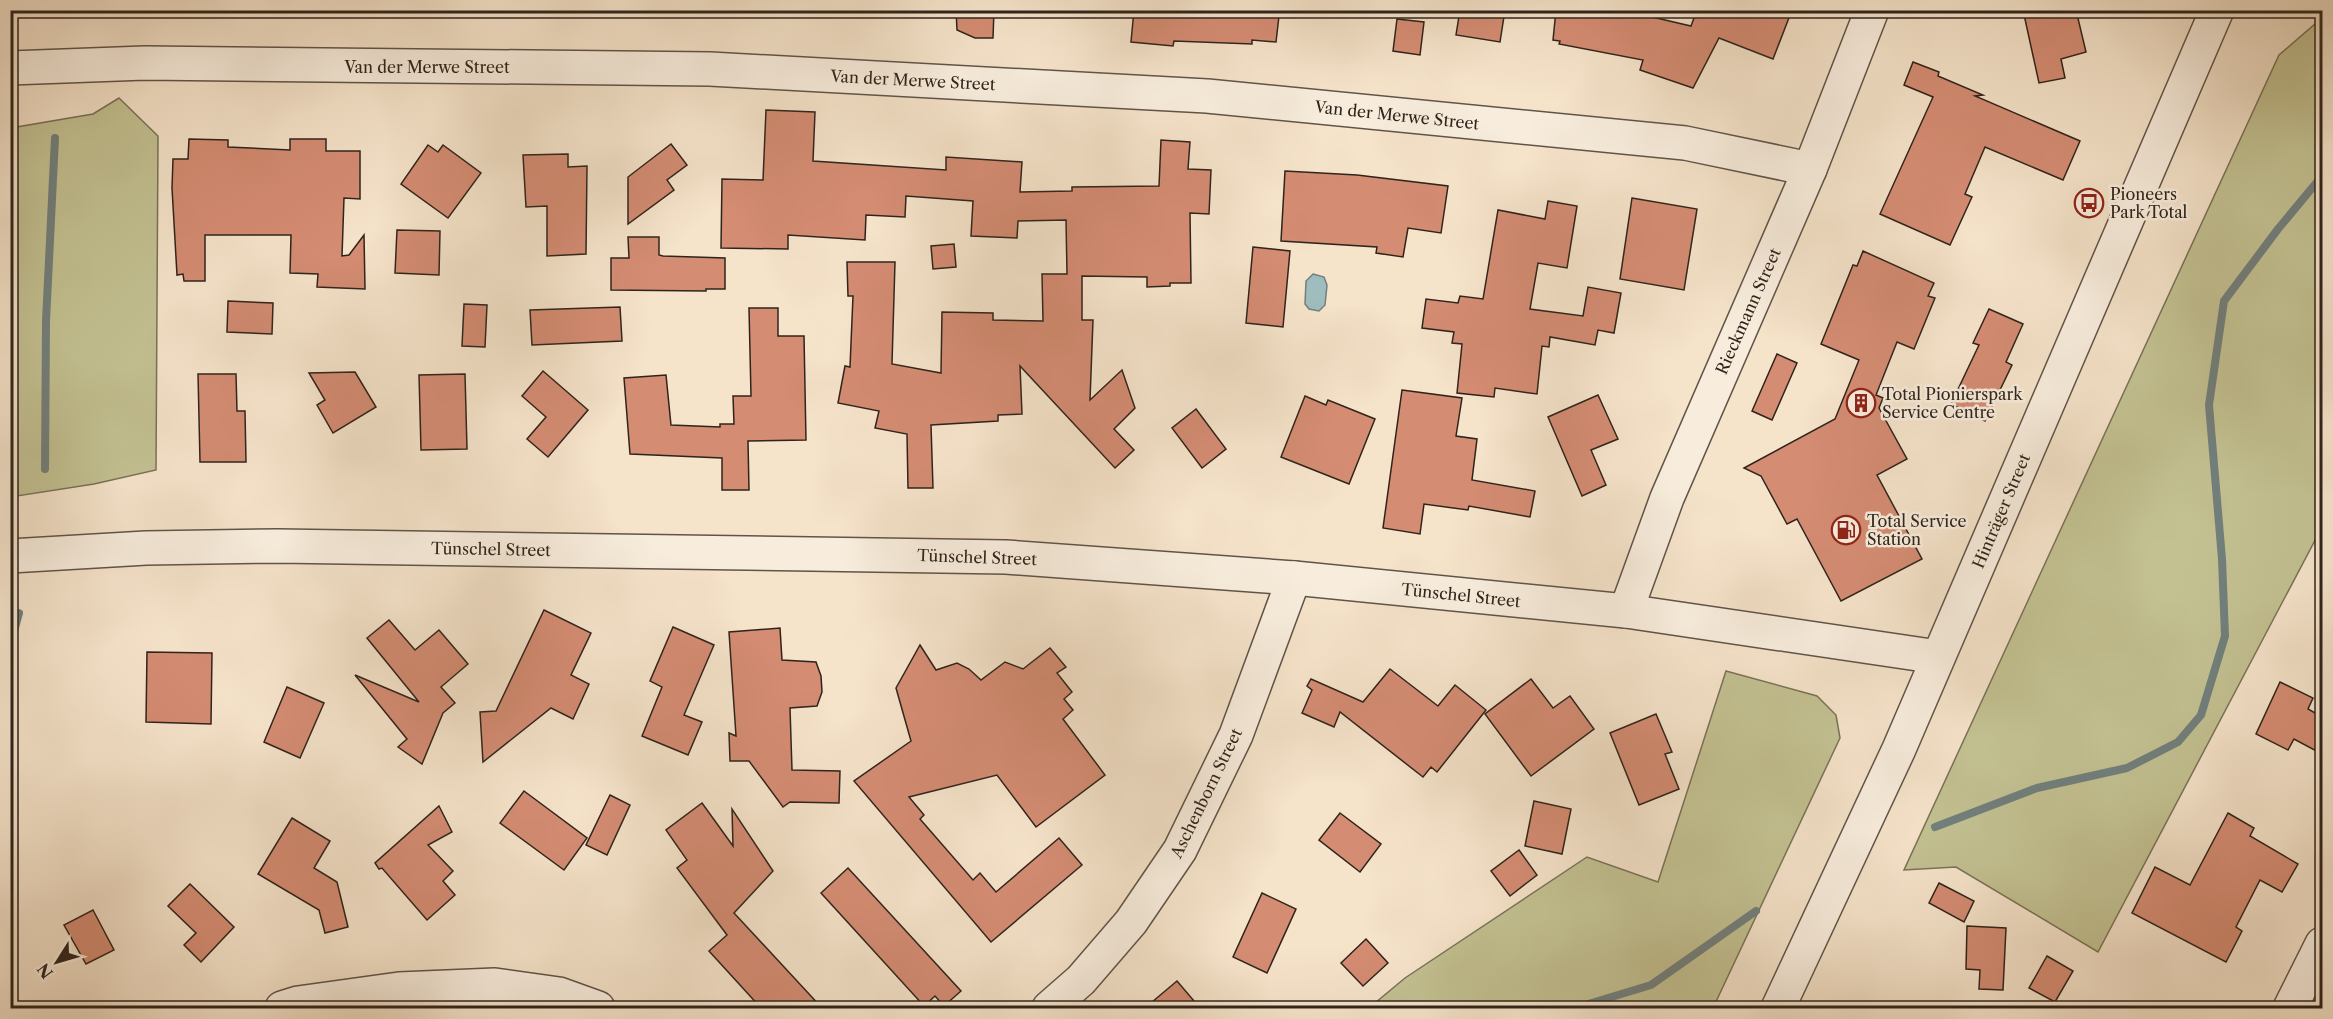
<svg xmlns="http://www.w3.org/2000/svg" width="2333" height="1019" viewBox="0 0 2333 1019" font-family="'Libre Caslon Text',serif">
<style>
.green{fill:#c3c192;stroke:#797257;stroke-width:1.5}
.water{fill:#9fbdbe;stroke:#72807d;stroke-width:1.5}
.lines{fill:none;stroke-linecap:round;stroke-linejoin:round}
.stream{stroke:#72807d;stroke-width:8}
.building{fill:#d48c73;stroke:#2f241c;stroke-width:1.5}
.minor-casing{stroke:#605448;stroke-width:36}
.minor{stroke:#f8eddd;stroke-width:33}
.labels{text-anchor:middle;stroke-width:5;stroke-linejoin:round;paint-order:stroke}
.street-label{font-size:16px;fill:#2f241c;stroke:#f8eddd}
.poi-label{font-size:16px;fill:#2f241c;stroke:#f8eddd;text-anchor:start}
</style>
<rect width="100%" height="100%" fill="#f5e3ca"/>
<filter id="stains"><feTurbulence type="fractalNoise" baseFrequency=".00333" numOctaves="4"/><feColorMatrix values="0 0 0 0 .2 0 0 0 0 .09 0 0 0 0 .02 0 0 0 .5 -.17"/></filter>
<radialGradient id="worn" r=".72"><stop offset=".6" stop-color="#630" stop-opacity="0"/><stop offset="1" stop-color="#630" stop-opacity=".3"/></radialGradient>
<g class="green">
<polygon points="2322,18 2322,527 2098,952 1956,867 1904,870 2279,55"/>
<polygon points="119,98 158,136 156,470 94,484 17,496 10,414 11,128 93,114"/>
<polygon points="1726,671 1817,696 1836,715 1840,738 1713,1008 1369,1008 1405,978 1587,857 1658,882"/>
</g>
<polygon class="water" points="1313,274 1324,277 1327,285 1325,305 1319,311 1309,309 1305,304 1306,281"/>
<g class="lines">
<g class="stream">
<polyline points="45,469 46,321 55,138"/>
<polyline points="10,646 19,613"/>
<polyline points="10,696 10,701"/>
<polyline points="1935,827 2037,788 2127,768 2178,742 2201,715 2225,636 2222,559 2209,405 2224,301 2278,229 2322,176"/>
<polyline points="1575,1008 1651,985 1756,911"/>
</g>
</g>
<g class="building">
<polygon points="956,10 994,10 993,38 975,38 957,30"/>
<polygon points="1134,10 1254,10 1254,13 1279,16 1276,42 1252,40 1252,44 1174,41 1173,46 1131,42"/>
<polygon points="1460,10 1505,10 1500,42 1456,35"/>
<polygon points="1556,10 1636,10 1635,13 1691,26 1697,10 1792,10 1773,59 1719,38 1693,88 1640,70 1643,60 1559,44 1560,41 1553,40"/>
<polygon points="2023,10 2076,10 2086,52 2061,59 2065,78 2039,83"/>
<polygon points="1397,19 1424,22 1420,55 1393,51"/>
<polygon points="1913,62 1939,72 1938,76 1983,95 1975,96 2080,141 2063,180 1985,147 1965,194 1972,197 1950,245 1880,214 1933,97 1904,85"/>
<polygon points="766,110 815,112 813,161 946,170 946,157 1022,162 1020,192 1072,191 1072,187 1159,186 1161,140 1190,142 1188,169 1211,170 1209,214 1190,213 1191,283 1170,283 1170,286 1147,287 1147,277 1082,276 1082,320 1093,320 1090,400 1122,370 1135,408 1114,429 1134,450 1115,468 1020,366 1022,414 998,415 998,421 931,425 933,488 908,488 907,434 875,428 879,411 838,403 845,366 850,367 853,296 848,296 847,262 895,262 892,364 941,373 942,312 993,313 993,320 1043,321 1042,274 1067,274 1066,220 1018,221 1017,238 971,236 973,201 906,196 905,217 866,215 865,240 788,235 788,249 721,248 722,179 763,180"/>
<polygon points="189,139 228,140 228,147 290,150 290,139 326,139 326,151 360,151 360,199 344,198 342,256 349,255 364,235 365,289 317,287 318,274 290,273 291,235 205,235 205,281 184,281 183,274 177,275 172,188 173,159 188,159"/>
<polygon points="671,144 687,165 667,180 674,190 628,224 628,177"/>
<polygon points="428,145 438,152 443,145 481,173 448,218 401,184"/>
<polygon points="568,154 568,167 587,166 586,254 547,256 547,206 526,207 523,155"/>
<polygon points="1285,171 1357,175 1448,186 1441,233 1408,228 1403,257 1376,253 1377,247 1281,241"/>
<polygon points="1632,198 1697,209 1684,290 1620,279"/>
<polygon points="1548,201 1577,206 1567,268 1538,263 1530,309 1583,316 1588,287 1621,293 1614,333 1598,330 1595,345 1550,337 1549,347 1542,346 1537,394 1495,388 1494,397 1457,393 1462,344 1452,343 1454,332 1422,328 1426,299 1458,303 1460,296 1483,299 1498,210 1545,219"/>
<polygon points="397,230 440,231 439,275 395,273"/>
<polygon points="628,237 659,237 659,255 663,256 725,258 725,289 706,289 706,291 611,290 611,258 629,258"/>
<polygon points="954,244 956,267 933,269 931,246"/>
<polygon points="1253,247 1290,251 1283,327 1246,323"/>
<polygon points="1863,251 1934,283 1928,296 1935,298 1914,349 1897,342 1876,395 1883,398 1879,408 1907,459 1877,475 1922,559 1841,601 1797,519 1787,524 1761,476 1744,468 1835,419 1859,360 1821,344 1853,265 1857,266"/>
<polygon points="228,301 273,303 272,334 227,332"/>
<polygon points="464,304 487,305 485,347 462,346"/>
<polygon points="620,307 622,341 532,345 530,310"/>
<polygon points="749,308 778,308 778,336 804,336 806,440 748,441 749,490 722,490 722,458 630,454 624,378 666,375 671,425 720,427 720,424 734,424 733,396 751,396"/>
<polygon points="1989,309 2023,324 2006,362 2012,365 1985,421 1951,404 1979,345 1973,343"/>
<polygon points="1777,354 1797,363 1772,420 1752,411"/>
<polygon points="543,371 588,410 548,457 527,439 546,417 522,396"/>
<polygon points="355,372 376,407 333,433 317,405 325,400 309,373"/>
<polygon points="198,374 236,374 237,411 245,411 246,462 200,462"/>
<polygon points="465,374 467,449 421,450 419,375"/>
<polygon points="1402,390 1462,398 1456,436 1477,439 1472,480 1535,491 1530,517 1469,506 1468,510 1424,504 1420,534 1383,528"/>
<polygon points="1598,395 1618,439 1591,450 1606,485 1582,496 1548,417"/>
<polygon points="1305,396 1326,405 1328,400 1375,419 1349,484 1281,457"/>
<polygon points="1196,409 1226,449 1202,468 1172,428"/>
<polygon points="544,610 591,633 571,675 589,684 573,719 551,708 483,762 480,712 496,711"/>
<polygon points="389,620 415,650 439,630 468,664 441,687 455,703 443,713 422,764 398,747 407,739 355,675 419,702 367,638"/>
<polygon points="673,627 714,645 684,715 702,722 688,755 642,736 662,687 650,681"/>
<polygon points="780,628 782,660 816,662 821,676 822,692 817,706 790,708 792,770 840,771 839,803 790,802 783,807 749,761 730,761 729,733 736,736 729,632"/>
<polygon points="920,645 936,670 957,663 969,669 981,680 1005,662 1023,669 1050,648 1066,667 1057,673 1072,692 1064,699 1073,710 1063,719 1105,775 1036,827 997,775 909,797 924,815 920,819 973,880 980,873 996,892 1059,838 1082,865 991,942 854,781 911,741 896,688"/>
<polygon points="147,652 212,653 211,724 146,722"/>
<polygon points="1390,669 1438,706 1455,685 1486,710 1437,772 1431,767 1423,777 1340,712 1334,727 1302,713 1312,690 1307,686 1311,679 1363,702"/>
<polygon points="1531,679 1553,708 1570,696 1594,729 1531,776 1485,714"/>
<polygon points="2280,682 2313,698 2308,709 2322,717 2322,754 2294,739 2288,750 2256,734"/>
<polygon points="287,687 324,703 300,758 264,742"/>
<polygon points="1656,714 1672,752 1665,754 1679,789 1639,805 1610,733"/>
<polygon points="524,791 587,838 564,870 500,823"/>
<polygon points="610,795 630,805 607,855 586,845"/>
<polygon points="1534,801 1571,809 1562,854 1525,846"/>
<polygon points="702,803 733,846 732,809 773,871 734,913 822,1008 761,1008 709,951 727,935 677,868 687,860 666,830"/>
<polygon points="439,806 452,832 428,845 453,871 443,881 455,895 427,920 382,868 379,869 375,863"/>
<polygon points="1340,813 1381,844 1360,872 1319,840"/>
<polygon points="2228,813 2254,828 2250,836 2298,864 2282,892 2260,880 2236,927 2242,931 2226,962 2132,913 2155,867 2190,885"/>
<polygon points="292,818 330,841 314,868 337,882 348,927 325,933 319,910 258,874"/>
<polygon points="1519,850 1537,875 1510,896 1491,871"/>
<polygon points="848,868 961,991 944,1006 935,996 924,1006 821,893"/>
<polygon points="1939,883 1974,901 1964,922 1929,903"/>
<polygon points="190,884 234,927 201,962 184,945 196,933 168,906"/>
<polygon points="1262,893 1296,909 1267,973 1233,957"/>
<polygon points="93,910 114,950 86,964 64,925"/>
<polygon points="1967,926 2006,928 2003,990 1979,989 1980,970 1966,969"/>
<polygon points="1366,939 1388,963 1363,986 1341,963"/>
<polygon points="2047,956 2073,971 2055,1002 2029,988"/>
<polygon points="1177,981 1200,1008 1145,1008"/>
</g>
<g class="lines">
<g class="minor-casing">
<g id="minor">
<polyline points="10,68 145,63 710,69 1207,96 1685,143 1810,169"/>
<polyline points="10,556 146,548 278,546 1006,557 1294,578 1626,611 1938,657"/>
<polyline points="1626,611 1667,498 1810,169 1872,10"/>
<polyline points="282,1008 298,1003 399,989 495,985 559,994 598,1008"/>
<polyline points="1049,1008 1081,980 1131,922 1180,850 1236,735 1294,578"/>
<polyline points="1778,1008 1899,749 2217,10"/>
<polyline points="2290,1008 2322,944"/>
</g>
</g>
<use href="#minor" class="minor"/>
</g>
<defs>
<g id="bus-ring" transform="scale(1.5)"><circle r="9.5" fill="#f8eddd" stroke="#8f2418" stroke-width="1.5"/><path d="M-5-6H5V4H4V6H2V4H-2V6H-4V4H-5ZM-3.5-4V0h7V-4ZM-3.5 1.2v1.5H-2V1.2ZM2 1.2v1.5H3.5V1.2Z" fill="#8f2418"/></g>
<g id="building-ring" transform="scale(1.5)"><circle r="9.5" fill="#f8eddd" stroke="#8f2418" stroke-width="1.5"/><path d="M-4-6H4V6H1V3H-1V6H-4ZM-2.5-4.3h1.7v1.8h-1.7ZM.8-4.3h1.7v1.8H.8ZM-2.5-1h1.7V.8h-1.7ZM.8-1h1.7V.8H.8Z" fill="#8f2418"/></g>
<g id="fuel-ring" transform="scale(1.5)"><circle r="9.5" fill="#f8eddd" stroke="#8f2418" stroke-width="1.5"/><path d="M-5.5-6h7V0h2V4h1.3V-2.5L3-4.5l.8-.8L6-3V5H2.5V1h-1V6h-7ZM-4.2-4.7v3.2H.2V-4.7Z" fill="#8f2418"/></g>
</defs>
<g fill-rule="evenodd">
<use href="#bus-ring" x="2089" y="203"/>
<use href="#building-ring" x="1861" y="403"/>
<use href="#fuel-ring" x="1846" y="530"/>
</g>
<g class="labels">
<g class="street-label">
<text x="427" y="73">Van der Merwe Street</text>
<text transform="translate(913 80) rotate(3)" y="6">Van der Merwe Street</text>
<text transform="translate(1397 115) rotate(6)" y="6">Van der Merwe Street</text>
<text transform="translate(1748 311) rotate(-66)" y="6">Rieckmann Street</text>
<text transform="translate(2001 511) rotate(-67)" y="6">Hinträger Street</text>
<text transform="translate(491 549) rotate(1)" y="6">Tünschel Street</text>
<text transform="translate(977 557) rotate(2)" y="6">Tünschel Street</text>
<text transform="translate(1461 595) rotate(6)" y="6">Tünschel Street</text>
<text transform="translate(1206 793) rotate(-64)" y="6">Aschenborn Street</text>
</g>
<g class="poi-label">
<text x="2110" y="200">Pioneers<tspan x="2110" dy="18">Park Total</tspan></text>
<text x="1882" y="400">Total Pionierspark<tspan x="1882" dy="18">Service Centre</tspan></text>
<text x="1867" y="527">Total Service<tspan x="1867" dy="18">Station</tspan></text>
</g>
</g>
<rect width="2333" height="1019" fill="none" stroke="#f5e3ca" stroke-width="36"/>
<rect x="12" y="12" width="2309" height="995" fill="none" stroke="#2f241c" stroke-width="3"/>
<rect x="18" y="18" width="2297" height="983" fill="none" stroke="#2f241c" stroke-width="1.5"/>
<g transform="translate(57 962) rotate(233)" stroke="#f8eddd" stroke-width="4.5" paint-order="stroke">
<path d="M0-4.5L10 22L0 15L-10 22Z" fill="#2f241c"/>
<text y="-9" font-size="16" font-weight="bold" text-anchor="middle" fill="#2f241c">N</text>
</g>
<rect width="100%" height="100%" filter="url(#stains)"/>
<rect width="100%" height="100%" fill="url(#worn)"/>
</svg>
